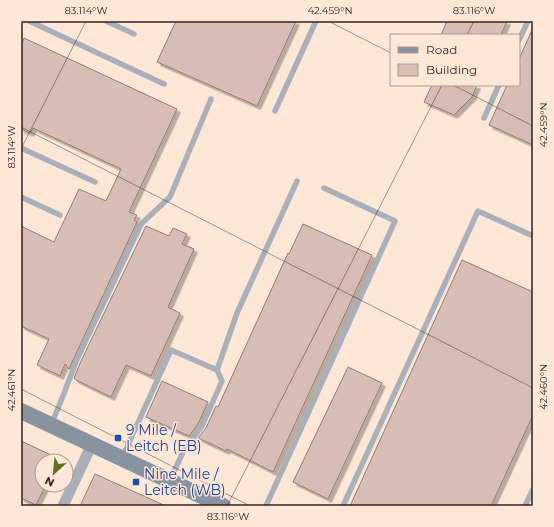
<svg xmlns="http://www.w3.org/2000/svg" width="554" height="527" viewBox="0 0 554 527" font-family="Montserrat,sans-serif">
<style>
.building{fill:#d8bcb6;stroke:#927873;filter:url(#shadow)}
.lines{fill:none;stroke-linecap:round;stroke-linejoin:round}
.service{stroke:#a9b0b9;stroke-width:5.5}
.minor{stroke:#a9b0b9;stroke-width:11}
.secondary{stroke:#89929f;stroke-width:16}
.ticks{fill:none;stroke:#2e2520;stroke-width:1;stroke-opacity:0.45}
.transit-dot{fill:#1a4fb4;stroke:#ffe7d8;stroke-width:1.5}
.labels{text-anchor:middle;stroke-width:3;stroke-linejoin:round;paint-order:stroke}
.transit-label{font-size:14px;fill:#164399;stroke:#ffe7d8;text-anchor:start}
.neatline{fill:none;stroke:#2e2520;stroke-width:1.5}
.ticks-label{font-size:10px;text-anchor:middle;fill:#2e2520}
</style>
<defs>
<filter id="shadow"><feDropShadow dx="3.5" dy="3.5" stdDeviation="0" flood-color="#0004"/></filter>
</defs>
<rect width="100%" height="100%" fill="#ffe7d8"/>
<g class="building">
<polygon points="176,21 296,21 257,106 157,62"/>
<polygon points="447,21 507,21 501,35 441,35"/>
<polygon points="533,28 533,145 489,125 507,85 519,85 519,59"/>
<polygon points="24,38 177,109 129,212 137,215 134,220 137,222 69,369 65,364 60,376 37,365 49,339 21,326 21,226 54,242 79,189 106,201 121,169 33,128 30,133 21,129 21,46"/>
<polygon points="432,85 477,85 472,97 454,115 424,102"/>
<polygon points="303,224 372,255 273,472 227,449 226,451 198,438 206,428 216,406 218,407 288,253 289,254"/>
<polygon points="146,226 169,236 173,228 187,234 182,244 194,249 168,307 180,313 151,376 126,365 111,397 76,380 74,378 81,361"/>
<polygon points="462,260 533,292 533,415 491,506 350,506"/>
<polygon points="348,367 382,383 328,499 293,482"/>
<polygon points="162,381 208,402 198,424 189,436 146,417"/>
<polygon points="21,441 64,461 42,461 42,485 46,485 36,505 21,498"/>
<polygon points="95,474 166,506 80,506"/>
</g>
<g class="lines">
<g class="service">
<polyline points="29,21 164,84"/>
<polyline points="106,21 134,34"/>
<polyline points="519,40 528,21"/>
<polyline points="275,111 316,21"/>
<polyline points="484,118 499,85"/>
<polyline points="21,148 95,182"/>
<polyline points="21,197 60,215"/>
<polyline points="52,423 63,396 77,359 141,224 170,197 211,99"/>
<polyline points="122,458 171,350 217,370"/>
<polyline points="170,480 183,452 202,426 222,381 217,370 237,313 297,181"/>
<polyline points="266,506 395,221 324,188"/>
<polyline points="343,506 478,211 533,236"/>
<polyline points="525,506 533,489"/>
</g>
<polyline class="minor" points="63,506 92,444"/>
<polyline class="secondary" points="21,411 223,506"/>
</g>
<path class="ticks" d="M328,21L391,53M467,35L474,21M453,85L533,126M21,127L533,388M21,149L86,21M21,389L250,506M227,506L442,85"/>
<g class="transit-dot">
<rect x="114" y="434" width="8" height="8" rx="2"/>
<rect x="132" y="478" width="8" height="8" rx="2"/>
</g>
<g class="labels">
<g class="transit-label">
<text x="126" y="435">9 Mile /<tspan x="126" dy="16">Leitch (EB)</tspan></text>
<text x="144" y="479">Nine Mile /<tspan x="144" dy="16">Leitch (WB)</tspan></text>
</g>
</g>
<rect width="554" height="527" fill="none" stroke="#ffe7d8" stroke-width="44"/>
<rect x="390" y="34" width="130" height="52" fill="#ffe7d8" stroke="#ab998e"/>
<rect x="398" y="47" width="20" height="6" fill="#89929f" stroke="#ab998e"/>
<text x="426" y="54" font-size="12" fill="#2e2520">Road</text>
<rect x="398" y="64" width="20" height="12" fill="#d8bcb6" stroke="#ab998e"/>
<text x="426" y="74" font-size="12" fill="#2e2520">Building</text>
<g transform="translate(54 473) rotate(207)"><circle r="19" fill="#ffe7d8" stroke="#ab998e"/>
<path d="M0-3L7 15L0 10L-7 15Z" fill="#5e711f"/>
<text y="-6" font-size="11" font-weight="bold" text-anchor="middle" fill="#2e2520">N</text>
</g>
<rect x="22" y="22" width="510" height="483" class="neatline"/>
<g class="ticks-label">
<text x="86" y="14">83.114°W</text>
<text x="330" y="14">42.459°N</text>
<text x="474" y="14">83.116°W</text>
<text transform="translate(543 125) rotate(-90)" y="4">42.459°N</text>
<text transform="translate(11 147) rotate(-90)" y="4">83.114°W</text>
<text transform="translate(543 387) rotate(-90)" y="4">42.460°N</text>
<text transform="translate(11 390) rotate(-90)" y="4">42.461°N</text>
<text x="228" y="520">83.116°W</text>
</g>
</svg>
